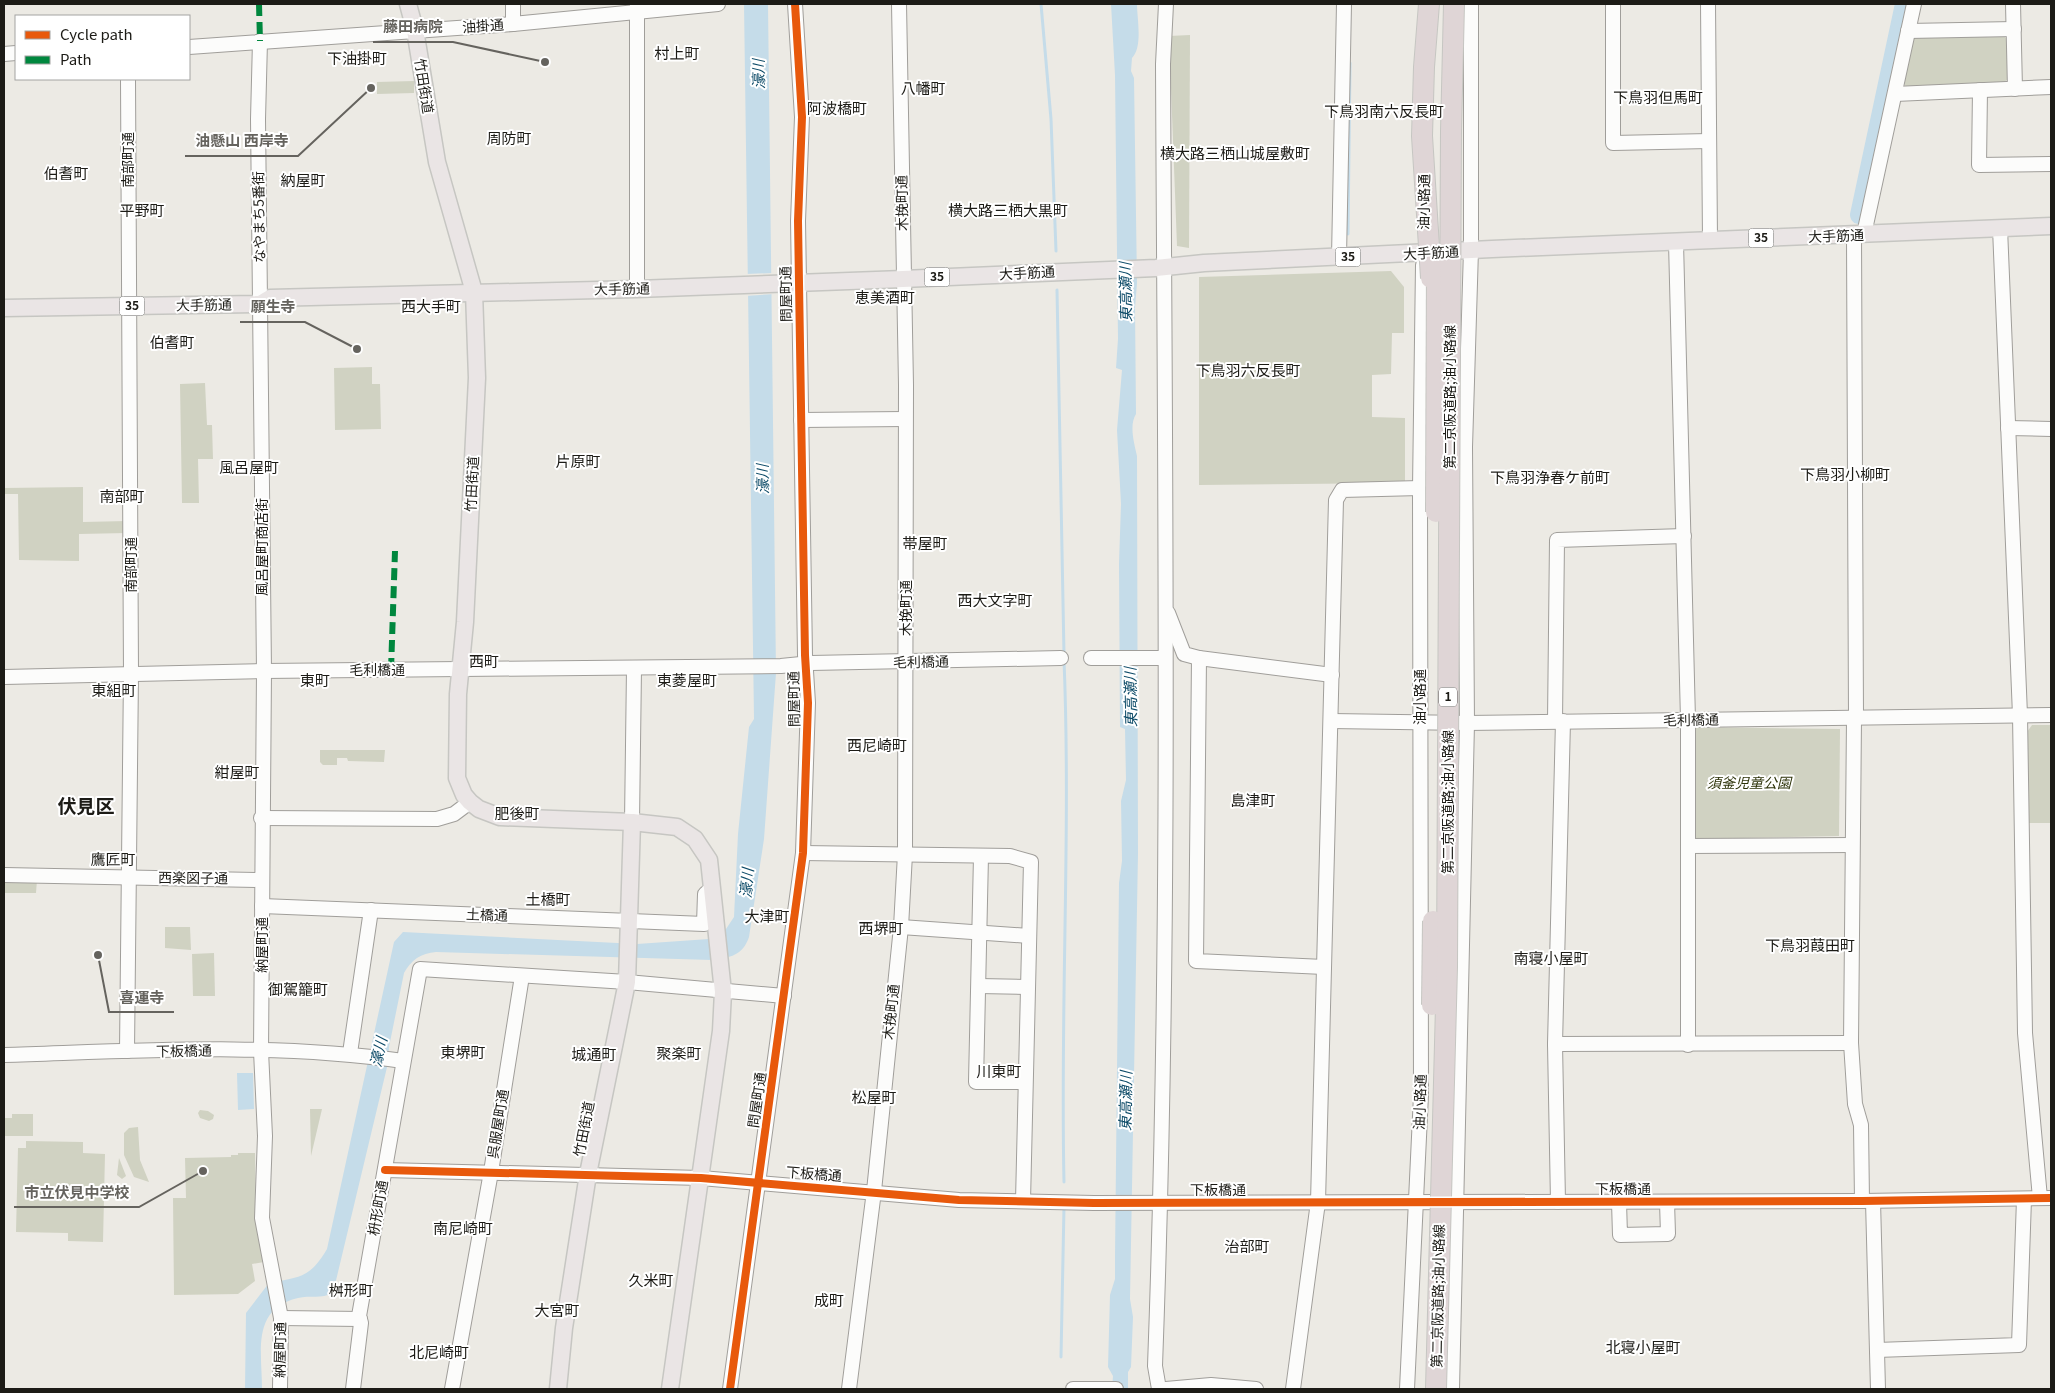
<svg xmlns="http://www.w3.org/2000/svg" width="2055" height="1393" viewBox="0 0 2055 1393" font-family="Georgia,'Noto Sans JP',serif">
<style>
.green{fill:#d0d2c2}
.water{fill:#c5dce9}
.pier{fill:#eceae4}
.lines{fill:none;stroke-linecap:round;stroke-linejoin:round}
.stream{stroke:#c5dce9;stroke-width:3}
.river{stroke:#c5dce9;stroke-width:18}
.minor-casing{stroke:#a09e9a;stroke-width:16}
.major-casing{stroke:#c6c6c2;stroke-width:19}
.minor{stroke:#fcfcfb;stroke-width:14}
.major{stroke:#eae5e5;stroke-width:16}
.highway-bridge-casing{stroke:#c6c6c2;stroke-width:22;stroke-linecap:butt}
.highway-bridge{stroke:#dfd5d6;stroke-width:20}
.quiet{stroke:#00873e;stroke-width:6;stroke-dasharray:12 6;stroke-linecap:butt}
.cycleway-casing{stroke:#fff;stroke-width:11}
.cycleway{stroke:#e8590c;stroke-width:8}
.labels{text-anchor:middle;stroke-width:4;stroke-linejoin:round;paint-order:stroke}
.shield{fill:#fff;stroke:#605f5c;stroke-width:1}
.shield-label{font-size:12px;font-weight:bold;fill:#1c1b16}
.street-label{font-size:14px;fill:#1c1b16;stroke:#fff}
.park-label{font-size:14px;font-style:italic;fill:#2c3208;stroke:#fff}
.neighbourhood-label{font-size:15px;fill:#1c1b16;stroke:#fff}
.water-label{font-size:15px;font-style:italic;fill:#0d4b68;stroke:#fff}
.district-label{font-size:19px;font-weight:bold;fill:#1c1b16;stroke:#fff}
.leader{fill:none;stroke:#65635e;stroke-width:2}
.callout-dot{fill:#65635e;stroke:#fff;stroke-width:2}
.callout-label{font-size:15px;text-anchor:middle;font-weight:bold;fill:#65635e;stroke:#fff;stroke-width:4;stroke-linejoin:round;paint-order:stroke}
</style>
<rect width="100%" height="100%" fill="#eceae4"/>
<g class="green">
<polygon points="1190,35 1189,248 1177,246 1169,36"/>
<polygon points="1918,36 2004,36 2008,41 2008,79 2003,83 1906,87 1902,80 1911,41"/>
<polygon points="414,81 414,93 377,94 377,82"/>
<polygon points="1391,271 1404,287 1404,333 1392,333 1391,374 1372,375 1372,417 1405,418 1405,483 1199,485 1199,277"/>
<polygon points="372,367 372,384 380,384 381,429 335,430 334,368"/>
<polygon points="205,383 207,425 212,425 213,459 198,459 199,503 182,503 180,384"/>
<polygon points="83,487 83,522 127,521 127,533 79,534 79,561 19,560 18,494 4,494 4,488"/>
<polygon points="2032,725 2051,725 2051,823 2027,823 2027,732"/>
<polygon points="1694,727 1840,729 1839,836 1694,839"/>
<polygon points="320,750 385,750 384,762 348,761 347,758 337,758 337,765 323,765 320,762"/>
<polygon points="4,880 37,880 36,893 4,893"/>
<polygon points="165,927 190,927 191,950 165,948"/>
<polygon points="214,953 215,996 193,996 192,954"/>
<polygon points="310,1109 322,1109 311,1156"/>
<polygon points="200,1110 208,1111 214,1115 213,1119 209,1121 200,1118 198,1113"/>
<polygon points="12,1114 33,1114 33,1136 4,1136 4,1118 12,1118"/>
<polygon points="138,1127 140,1160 149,1182 134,1177 124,1155 124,1133 129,1128"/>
<polygon points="26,1141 83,1142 83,1153 105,1154 103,1242 68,1241 68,1233 16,1232 18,1148 26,1148"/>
<polygon points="238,1153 255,1153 256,1216 264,1262 252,1264 255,1281 238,1294 174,1295 173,1198 186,1198 185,1158 231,1157 231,1155 238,1155"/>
<polygon points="119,1158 126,1176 122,1179 117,1175"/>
</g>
<g class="water">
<path d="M744,4H768L776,673L764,839L749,937C743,955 730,958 712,960L436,952C421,953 411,960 404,973L389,1047L388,1063L333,1293C321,1299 310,1295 298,1298C251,1309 262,1352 262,1389H245L246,1313L269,1283C300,1277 310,1278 327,1249L394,942L403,932L637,944L709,939L724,932L734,917L738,834L749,727L754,719Z"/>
<path d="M1111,4H1137C1137,18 1143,47 1132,58L1131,71L1134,78L1137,283L1135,308L1136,414C1129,425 1134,443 1137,456L1138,853L1130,1299L1133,1317L1131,1367L1128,1372V1389H1112L1113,1376L1108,1367L1110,1295L1115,1279V1257L1119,883L1122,861L1121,801L1126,780L1125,729L1120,727L1119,564L1121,504L1117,430L1122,370L1116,368L1118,339L1115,75Z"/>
<polygon points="237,1073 253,1073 254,1109 238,1110"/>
</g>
<polygon class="pier" points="774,273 775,294 745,296 745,274"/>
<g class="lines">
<g class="stream">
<polyline points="1041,4 1051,119 1056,251"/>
<polyline points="1348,234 1350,63"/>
<polyline points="1057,290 1064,654"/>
<path d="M1064,1182C1060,1008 1071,834 1064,660"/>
<polyline points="1061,1357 1064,1207"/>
</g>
<polyline class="river" points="1859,215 1904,4"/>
<g class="minor-casing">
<g id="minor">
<polyline points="513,4 513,24"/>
<polyline points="637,4 637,289"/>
<polyline points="1613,4 1613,143 1709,141"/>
<polyline points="1708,4 1710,240"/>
<polyline points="2013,4 2015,89"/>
<polyline points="1908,31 2014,29"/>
<polyline points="260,41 258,119 264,671 261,1051 265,1136 262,1218 281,1318 280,1389"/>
<polyline points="189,47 513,24 718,4"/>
<polyline points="4,54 16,53"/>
<polyline points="1980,90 1979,165 2051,164"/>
<polyline points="1895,94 2051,87"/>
<polyline points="2000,228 2020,715 2025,1033 2040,1198"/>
<polyline points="1864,234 1914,4"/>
<polyline points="1854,235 1856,719"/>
<polyline points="1676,242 1688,720 1688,1045"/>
<polyline points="1339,257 1344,4"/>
<polyline points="801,420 905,419"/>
<polyline points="2008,428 2051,429"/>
<polyline points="1168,613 1184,654 1199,658 1332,675"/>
<polyline points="1091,658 1165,658"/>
<polyline points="1199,658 1196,961 1324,967"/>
<polyline points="4,677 264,671 781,666 811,663 1061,658"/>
<polyline points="1854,719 1851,1043 1855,1104 1861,1125 1862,1201"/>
<polyline points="1331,721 1467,723 2051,715"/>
<polyline points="1555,721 1557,540 1684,536"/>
<polyline points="261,818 437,819 454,814 470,802"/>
<polyline points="632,822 634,668"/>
<polyline points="1688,846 1852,845"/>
<polyline points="803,853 1010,856 1031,862 1023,1201"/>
<polyline points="981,856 976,1082 1025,1082"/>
<polyline points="4,875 262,880"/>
<polyline points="262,906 704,924 705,894 712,888"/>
<polyline points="901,927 1029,936"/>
<polyline points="979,986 1026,987"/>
<polyline points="1555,1044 1851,1043"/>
<polyline points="127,1051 131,673 128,79"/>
<polyline points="350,1053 371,910"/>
<path d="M4,1055C136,1051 271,1042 403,1061"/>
<polyline points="385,1170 701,1178 959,1200 1094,1203 1862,1201 2051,1198"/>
<polyline points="1873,1201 1878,1389"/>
<polyline points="1558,1202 1555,1044 1563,721"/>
<polyline points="1619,1202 1620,1235 1668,1234 1667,1202"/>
<polyline points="281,1318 360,1319"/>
<polyline points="1877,1350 2019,1345 2024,1199"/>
<polyline points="353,1389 361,1323 359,1316 420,969 627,982 784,996"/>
<polyline points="452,1389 491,1172 522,976"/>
<polyline points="730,1389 803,853 808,703 805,655 798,221 802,117 795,4"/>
<polyline points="849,1389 874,1191 901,927 905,854 906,385 899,4"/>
<polyline points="1073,1389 1116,1389"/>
<path d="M1159,1389L1155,1366C1171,932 1165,498 1163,64L1166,4"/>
<polyline points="1166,1389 1211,1385 1256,1389"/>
<polyline points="1293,1389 1318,1202 1336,500 1342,490 1420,488"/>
<polyline points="1407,1389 1421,1095 1420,488 1423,265"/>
<polyline points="1452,1389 1467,723 1465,447 1471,250 1471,4"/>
</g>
</g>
<g class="major-casing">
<g id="major">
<polyline points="408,4 415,30 437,162 474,292 477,378 465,622 458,694 457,778 464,795 470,802 479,809 500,817 632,822 677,827 695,839 709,860 723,992 721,1031 670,1389"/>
<polyline points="4,308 260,304 270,298 637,289 903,279 1156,268 1204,263 1492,249 2051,226"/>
<polyline points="558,1389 564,1328 588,1174 627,982 632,822"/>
</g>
</g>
<use href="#minor" class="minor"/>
<use href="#major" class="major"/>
<g class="highway-bridge-casing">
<g id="highway-bridge">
<polyline points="1429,4 1424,67 1422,136 1431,278"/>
<polyline points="1436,512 1437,261"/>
<polyline points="1432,1005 1433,921"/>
<polyline points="1436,1389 1447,967 1451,131 1454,4"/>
</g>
</g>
<use href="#highway-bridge" class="highway-bridge"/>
<g class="quiet">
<polyline points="259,4 260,41"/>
<polyline points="391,670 395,551"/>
</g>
<g class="cycleway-casing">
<g id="cycleway">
<polyline points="385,1170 701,1178 959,1200 1094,1203 1862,1201 2051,1198"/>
<polyline points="730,1389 803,853 808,703 805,655 798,221 802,117 795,4"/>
</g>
</g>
<use href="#cycleway" class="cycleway"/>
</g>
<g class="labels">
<g class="shield">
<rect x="1748.5" y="228.5" width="25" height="19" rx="4"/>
<rect x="1335.5" y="247.5" width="25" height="19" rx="4"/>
<rect x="924.5" y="267.5" width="25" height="19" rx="4"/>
<rect x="119.5" y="296.5" width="25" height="19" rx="4"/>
<rect x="1439" y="687.5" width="18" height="19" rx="4"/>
</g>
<g class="shield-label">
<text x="1761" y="242">35</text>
<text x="1348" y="261">35</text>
<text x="937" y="281">35</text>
<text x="132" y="310">35</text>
<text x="1448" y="701">1</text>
</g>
<g class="street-label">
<text transform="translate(483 26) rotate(-4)" y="5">油掛通</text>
<text transform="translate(424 86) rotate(81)" y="5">竹田街道</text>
<text transform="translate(128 160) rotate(-90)" y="5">南部町通</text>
<text transform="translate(1424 202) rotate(-89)" y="5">油小路通</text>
<text transform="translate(902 203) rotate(-91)" y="5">木挽町通</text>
<text transform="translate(259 217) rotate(-91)" y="5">なやまち5番街</text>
<text transform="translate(1836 236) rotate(-2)" y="5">大手筋通</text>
<text transform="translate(1431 253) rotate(-3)" y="5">大手筋通</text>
<text transform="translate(1027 273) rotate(-3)" y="5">大手筋通</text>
<text transform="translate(622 289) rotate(-1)" y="5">大手筋通</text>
<text transform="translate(786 294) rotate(-91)" y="5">問屋町通</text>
<text transform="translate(204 305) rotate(-1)" y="5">大手筋通</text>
<text transform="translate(1450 397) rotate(-90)" y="5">第二京阪道路;油小路線</text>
<text transform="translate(472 484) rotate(-87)" y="5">竹田街道</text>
<text transform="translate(262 547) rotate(-90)" y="5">風呂屋町商店街</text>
<text transform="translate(131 565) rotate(-90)" y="5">南部町通</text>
<text transform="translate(906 608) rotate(-90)" y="5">木挽町通</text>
<text transform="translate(921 662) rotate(-1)" y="5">毛利橋通</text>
<text x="377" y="675">毛利橋通</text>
<text transform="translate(1420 697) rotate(-90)" y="5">油小路通</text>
<text transform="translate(794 699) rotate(-91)" y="5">問屋町通</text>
<text transform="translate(1691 720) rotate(-1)" y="5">毛利橋通</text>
<text transform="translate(1448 802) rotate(-90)" y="5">第二京阪道路;油小路線</text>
<text transform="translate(193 878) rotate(1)" y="5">西楽図子通</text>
<text transform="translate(487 915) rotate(2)" y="5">土橋通</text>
<text transform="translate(262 945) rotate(-90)" y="5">納屋町通</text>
<text transform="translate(891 1012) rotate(-84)" y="5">木挽町通</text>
<text transform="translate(184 1051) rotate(-1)" y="5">下板橋通</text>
<text transform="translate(757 1100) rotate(-82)" y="5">問屋町通</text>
<text transform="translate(1420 1102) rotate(-88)" y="5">油小路通</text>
<text transform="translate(498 1124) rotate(-81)" y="5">呉服屋町通</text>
<text transform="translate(584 1129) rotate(-79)" y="5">竹田街道</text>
<text transform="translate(814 1174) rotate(4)" y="5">下板橋通</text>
<text x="1623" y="1194">下板橋通</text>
<text x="1218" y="1195">下板橋通</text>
<text transform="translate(378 1208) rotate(-80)" y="5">枡形町通</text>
<text transform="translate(1438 1296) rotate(-89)" y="5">第二京阪道路;油小路線</text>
<text transform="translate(280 1350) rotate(-89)" y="5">納屋町通</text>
</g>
<g class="park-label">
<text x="1749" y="788">須釜児童公園</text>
</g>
<g class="neighbourhood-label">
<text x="677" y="59">村上町</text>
<text x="357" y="64">下油掛町</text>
<text x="923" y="94">八幡町</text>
<text x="1658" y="103">下鳥羽但馬町</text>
<text x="837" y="114">阿波橋町</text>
<text x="1384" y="117">下鳥羽南六反長町</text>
<text x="509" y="144">周防町</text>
<text x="1235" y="159">横大路三栖山城屋敷町</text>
<text x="66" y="179">伯耆町</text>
<text x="303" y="186">納屋町</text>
<text x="142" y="216">平野町</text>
<text x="1008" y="216">横大路三栖大黒町</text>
<text x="885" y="303">恵美酒町</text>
<text x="431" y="312">西大手町</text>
<text x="172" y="348">伯耆町</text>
<text x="1248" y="376">下鳥羽六反長町</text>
<text x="578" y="467">片原町</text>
<text x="249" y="473">風呂屋町</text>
<text x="1845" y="480">下鳥羽小柳町</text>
<text x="1550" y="483">下鳥羽浄春ケ前町</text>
<text x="122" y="502">南部町</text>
<text x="925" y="549">帯屋町</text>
<text x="995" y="606">西大文字町</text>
<text x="484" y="667">西町</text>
<text x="315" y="686">東町</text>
<text x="687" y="686">東菱屋町</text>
<text x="114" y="696">東組町</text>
<text x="877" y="751">西尼崎町</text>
<text x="237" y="778">紺屋町</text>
<text x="1253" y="806">島津町</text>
<text x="517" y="819">肥後町</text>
<text x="113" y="865">鷹匠町</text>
<text x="548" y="905">土橋町</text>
<text x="767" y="922">大津町</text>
<text x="881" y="934">西堺町</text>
<text x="1810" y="951">下鳥羽葭田町</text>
<text x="1551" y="964">南寝小屋町</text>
<text x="298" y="995">御駕籠町</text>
<text x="463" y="1058">東堺町</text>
<text x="679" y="1059">聚楽町</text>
<text x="594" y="1060">城通町</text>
<text x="999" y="1077">川東町</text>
<text x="874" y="1103">松屋町</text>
<text x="463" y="1234">南尼崎町</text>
<text x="1247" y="1252">治部町</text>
<text x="651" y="1286">久米町</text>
<text x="351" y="1296">桝形町</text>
<text x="829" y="1306">成町</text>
<text x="557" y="1316">大宮町</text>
<text x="1643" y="1353">北寝小屋町</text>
<text x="439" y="1358">北尼崎町</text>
</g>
<g class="water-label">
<text transform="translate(759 74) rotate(-91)" y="5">濠川</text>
<text transform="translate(1126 292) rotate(-91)" y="5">東高瀬川</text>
<text transform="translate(763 479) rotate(-91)" y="5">濠川</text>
<text transform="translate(1131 697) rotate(-91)" y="5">東高瀬川</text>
<text transform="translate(747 883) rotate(-85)" y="5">濠川</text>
<text transform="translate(379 1052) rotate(-77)" y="5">濠川</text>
<text transform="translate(1126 1101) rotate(-89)" y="5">東高瀬川</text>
</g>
<g class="district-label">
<text x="86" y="813">伏見区</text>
</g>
</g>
<path class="leader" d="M545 62L453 42H373M371 88L298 156H185M357 349L305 322H240M98 955L109 1012H174M203 1171L139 1207H14"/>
<g class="callout-dot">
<circle cx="545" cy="62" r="5"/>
<circle cx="371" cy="88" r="5"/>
<circle cx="357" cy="349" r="5"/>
<circle cx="98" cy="955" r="5"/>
<circle cx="203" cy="1171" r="5"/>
</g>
<g class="callout-label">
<text x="413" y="32">藤田病院</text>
<text x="242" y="146">油懸山 西岸寺</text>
<text x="273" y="312">願生寺</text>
<text x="142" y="1003">喜運寺</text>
<text x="77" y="1198">市立伏見中学校</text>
</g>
<rect width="2055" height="1393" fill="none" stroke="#1c1b16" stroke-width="10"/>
<rect x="15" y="15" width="175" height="65" fill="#ffffff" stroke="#a4a4a2"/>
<rect x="25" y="31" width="25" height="8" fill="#e8590c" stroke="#a4a4a2"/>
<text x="60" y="40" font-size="15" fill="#1c1b16">Cycle path</text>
<rect x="25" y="56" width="25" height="8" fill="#00873e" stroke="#a4a4a2"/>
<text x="60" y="65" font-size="15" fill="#1c1b16">Path</text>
</svg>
